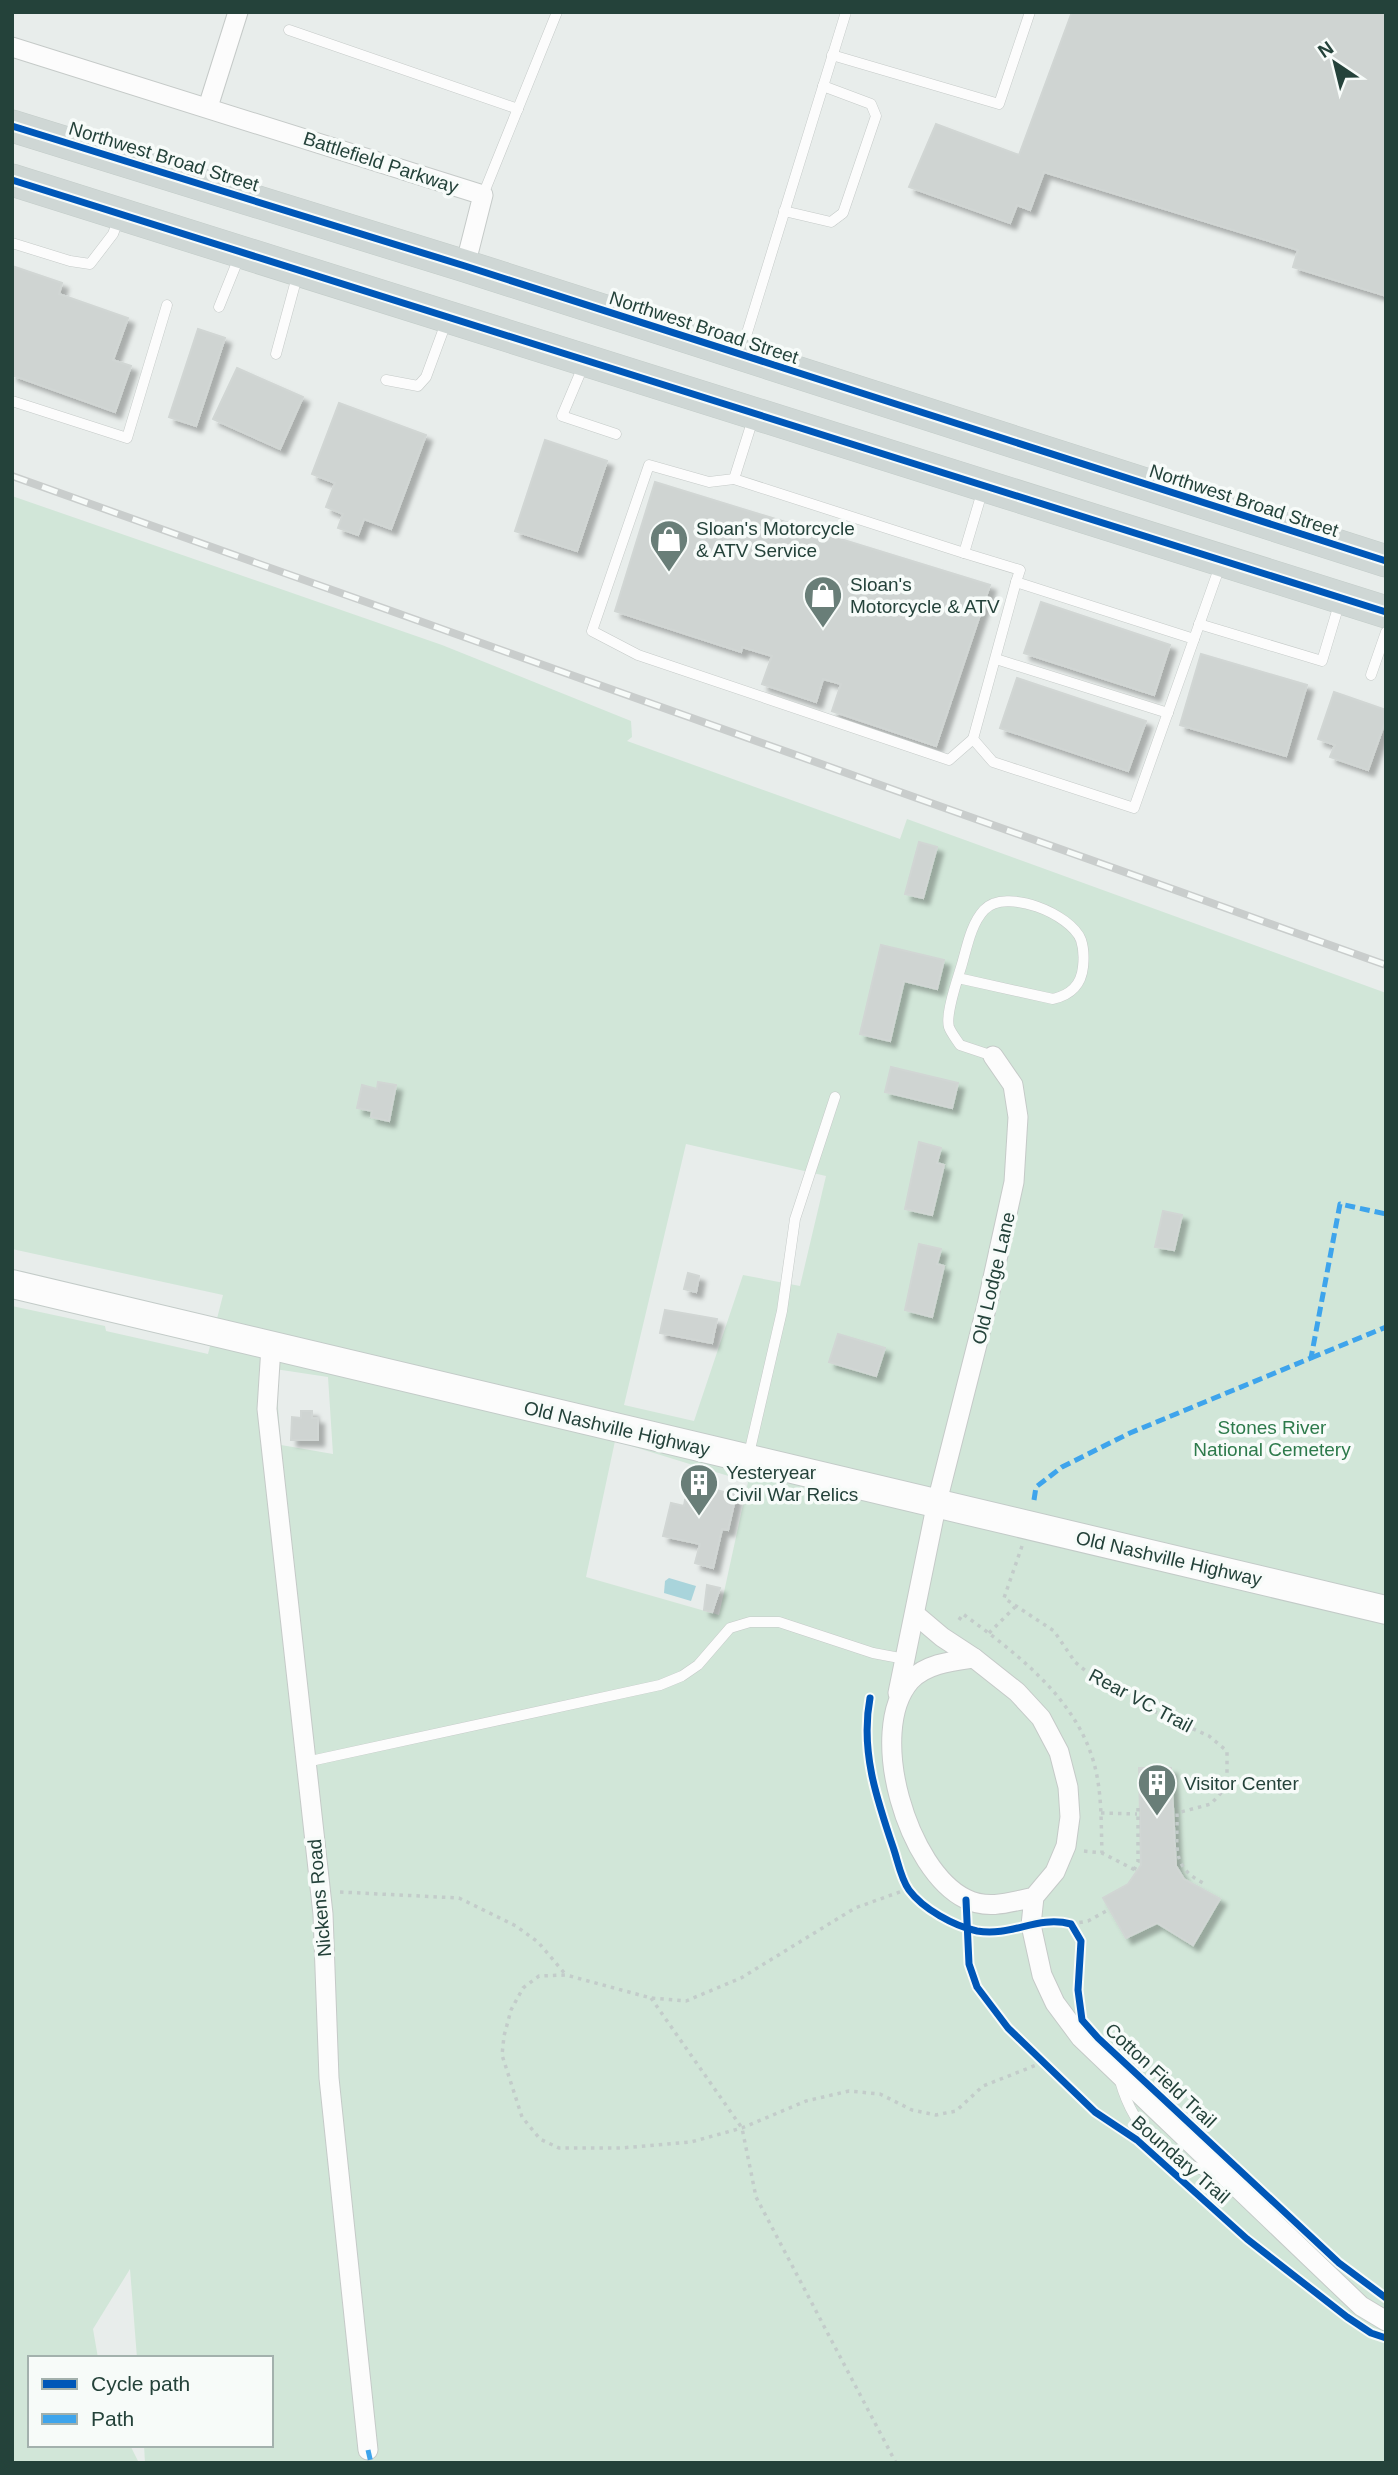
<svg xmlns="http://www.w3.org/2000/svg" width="1398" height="2475" viewBox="0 0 1398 2475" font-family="Helvetica,sans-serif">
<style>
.green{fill:#d1e6d8;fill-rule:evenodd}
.water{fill:#a9d4db}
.building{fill:#cfd4d2;stroke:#d1d6d4;stroke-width:2;filter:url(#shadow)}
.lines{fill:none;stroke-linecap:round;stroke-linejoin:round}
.lane-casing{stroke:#c5cac8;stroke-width:11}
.street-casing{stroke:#c5cac8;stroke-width:21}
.secondary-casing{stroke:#c3cbc8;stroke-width:30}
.primary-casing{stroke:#c3ccc9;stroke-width:33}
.path{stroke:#c3ccca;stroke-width:3.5;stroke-dasharray:3.5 5;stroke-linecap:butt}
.lane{stroke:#fcfcfc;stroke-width:10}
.street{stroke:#fcfcfc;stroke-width:19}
.secondary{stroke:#fcfcfc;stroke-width:28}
.primary{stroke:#cfd7d5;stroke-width:32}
.rail-casing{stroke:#c9cdcc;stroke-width:8}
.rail{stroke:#f7fbf9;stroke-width:5;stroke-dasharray:16;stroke-linecap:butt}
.quiet{stroke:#3ea4ec;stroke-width:5;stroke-dasharray:10 5;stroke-linecap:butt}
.cycleway-casing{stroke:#f7fbf9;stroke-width:11}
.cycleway{stroke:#0057b8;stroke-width:7}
.labels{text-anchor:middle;stroke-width:7;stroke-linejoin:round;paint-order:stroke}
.street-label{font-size:19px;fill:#24423a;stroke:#f7fbf9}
.poi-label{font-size:19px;fill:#24423a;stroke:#f7fbf9;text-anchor:start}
.park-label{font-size:19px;fill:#2d7a4b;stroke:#f7fbf9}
</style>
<defs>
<filter id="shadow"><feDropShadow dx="6" dy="6" stdDeviation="2" flood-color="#0004"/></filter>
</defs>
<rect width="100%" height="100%" fill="#e8edeb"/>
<path class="green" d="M12,496L442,645L631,721L632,737L627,741L900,839L907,819L1386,993V2463H145L144,2445H271V2358H137L130,2269L93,2329L98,2358H30V2445H130L139,2463H12V1306L105,1326L106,1331L208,1354L223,1295L12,1249ZM686,1144L826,1176L800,1286L743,1275L694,1421L624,1405ZM275,1369L328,1377L333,1454L281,1445ZM615,1441L748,1482L719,1615L586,1577Z"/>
<polygon class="water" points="669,1578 696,1586 691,1601 664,1593 665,1581"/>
<g class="building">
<polygon points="1072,12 1386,12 1386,296 1293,267 1298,250 1044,172 1030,210 1017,205 1010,223 909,187 936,124 1019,155"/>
<polygon points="12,266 62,283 59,294 128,318 113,360 131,366 115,412 12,375"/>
<polygon points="198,329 225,338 196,426 169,417"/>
<polygon points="237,368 303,397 280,449 213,419"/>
<polygon points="339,403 426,435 391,529 364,519 358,535 338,528 343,514 326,507 335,483 312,474"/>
<polygon points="545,440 607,461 577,551 515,531"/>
<polygon points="655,482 990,585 936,746 832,711 841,684 823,679 816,702 762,684 772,656 742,647 741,652 615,611"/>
<polygon points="1041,602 1170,645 1154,695 1024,653"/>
<polygon points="1201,654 1307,685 1286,756 1180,725"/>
<polygon points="1017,678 1146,721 1128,771 1000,728"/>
<polygon points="1334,692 1386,710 1386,719 1368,770 1330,757 1335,745 1318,739"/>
<polygon points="919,842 937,847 923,898 905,894"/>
<polygon points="881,945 944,960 937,989 904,981 890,1041 860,1034"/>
<polygon points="891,1067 958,1083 952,1108 885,1092"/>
<polygon points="378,1082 396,1085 389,1121 371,1117 372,1111 357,1108 362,1085 377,1089"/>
<polygon points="919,1142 941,1148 937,1163 944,1165 932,1215 905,1209"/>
<polygon points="1163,1211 1182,1215 1174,1250 1155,1247"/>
<polygon points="919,1244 941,1249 937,1264 944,1266 932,1317 905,1310"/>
<polygon points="688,1273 699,1276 696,1292 684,1289"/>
<polygon points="665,1310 717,1319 712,1343 660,1333"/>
<polygon points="838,1334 885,1348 876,1376 829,1362"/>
<polygon points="301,1411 312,1411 312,1418 318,1418 318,1440 291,1440 292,1417 301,1418"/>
<polygon points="708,1488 736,1495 728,1530 722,1529 713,1568 695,1563 700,1544 663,1536 671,1503 684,1506 685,1500 704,1504"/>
<polygon points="707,1585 720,1588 712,1612 704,1610"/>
<polygon points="1139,1768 1171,1768 1176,1866 1184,1879 1220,1899 1193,1945 1157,1923 1126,1938 1103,1898 1128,1884 1141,1865"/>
</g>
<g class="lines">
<g class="lane-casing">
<g id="lane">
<polyline points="289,30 518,109"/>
<polyline points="832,55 999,104 1030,12"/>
<polyline points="483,195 557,12"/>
<polyline points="784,211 831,222 843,213 876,116 871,104 823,86"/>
<polyline points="12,243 70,261 90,264 113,234 119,218"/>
<polyline points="219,307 240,255"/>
<polyline points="742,349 846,12"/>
<polyline points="276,354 298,273"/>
<polyline points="584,364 562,416 616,434"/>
<polyline points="386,380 418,386 426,377 447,320"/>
<polyline points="12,401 127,438 167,305"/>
<polyline points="753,419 734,479 964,553"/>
<polyline points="734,479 709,482 649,465 592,631 638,655 949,760 973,739"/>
<polyline points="983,489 964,553 1020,570 1016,582 1194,639"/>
<polyline points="1016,582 973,739 993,762 1134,808 1221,563"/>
<polyline points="1199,624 1322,661 1340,601"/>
<polyline points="996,659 1168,713"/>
<polyline points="1371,675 1386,632"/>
<path d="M958,978L1053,999C1070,995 1081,986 1083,967C1084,958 1084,949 1081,940C1071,914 1006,887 984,910C971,924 967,947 962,964C958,978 945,1014 949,1027C951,1033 957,1040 960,1045L993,1056"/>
<polyline points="748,1458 782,1311 795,1219 835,1097"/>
<polyline points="306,1762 660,1685 682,1676 698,1665 730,1628 750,1622 779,1622 873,1653 905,1659"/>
<path d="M1120,2081C1134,2131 1169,2165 1220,2174"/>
</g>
</g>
<g class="street-casing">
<g id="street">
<polyline points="12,47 483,195 465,266"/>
<polyline points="208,107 238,12"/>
<polyline points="271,1347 267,1409 323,1914 329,2078 368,2450"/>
<polyline points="916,1615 942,1637 974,1658"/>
<polyline points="898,1693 937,1502 987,1305 1014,1182 1018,1117 1013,1085 993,1056"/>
<path d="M1034,1897C1011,1902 988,1910 966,1899C908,1871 866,1732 910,1681C925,1664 952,1661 974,1658L1017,1692L1041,1718L1059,1752L1068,1787L1070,1817L1066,1846L1055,1872L1034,1897L1031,1925L1042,1975L1055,2003L1081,2038L1361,2306L1386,2321"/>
</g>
</g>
<g class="secondary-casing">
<polyline id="secondary" points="12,1284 1386,1610"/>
</g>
<g class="primary-casing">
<g id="primary">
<polyline points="12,126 465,266 1386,561"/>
<polyline points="12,180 1386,612"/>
</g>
</g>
<g class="path">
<path d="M1022,1546L1004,1598L1054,1631L1075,1662L1093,1677L1113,1683L1147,1708L1209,1736L1227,1751V1786L1211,1804L1177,1813C1178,1846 1170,1866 1203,1883"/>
<path d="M959,1620L963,1614C1016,1653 1078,1699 1095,1767C1102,1795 1101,1824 1102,1853"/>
<polyline points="989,1633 1015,1607"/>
<polyline points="1101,1813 1137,1814"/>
<polyline points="1084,1851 1102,1853 1137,1871"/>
<polyline points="1134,1870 1138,1862 1138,1807"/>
<polyline points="908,1889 855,1908 741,1978 686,2001 651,1998 566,1975 539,1976 523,1988 511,2010 504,2036 502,2055 522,2117 540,2139 559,2148 621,2148 691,2142 742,2128 806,2101 849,2091 880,2094 912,2110 936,2115 956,2111 983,2086 1044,2062"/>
<polyline points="340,1892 459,1898 516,1926 538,1942 566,1975"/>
<polyline points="1071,1924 1088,1921 1110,1909"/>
<polyline points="651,1998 742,2128 756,2197 896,2463"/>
</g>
<use href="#lane" class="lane"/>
<use href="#street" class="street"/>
<use href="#secondary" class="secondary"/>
<use href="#primary" class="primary"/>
<g class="rail-casing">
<polyline id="rail" points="12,476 1386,965"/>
</g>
<use href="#rail" class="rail"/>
<g class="quiet">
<polyline points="1311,1358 1386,1327"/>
<polyline points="1034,1500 1036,1487 1062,1467 1130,1433 1311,1358 1340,1204 1386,1214"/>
<polyline points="368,2450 371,2463"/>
</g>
<g class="cycleway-casing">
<g id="cycleway">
<polyline points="12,126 465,266 1386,561"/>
<polyline points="12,180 1386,612"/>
<path d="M870,1698C860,1751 877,1800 894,1850C898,1862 901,1879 909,1890C923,1909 954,1926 977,1931C1012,1937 1037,1915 1071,1924L1081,1941L1078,1990L1082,2020L1098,2038L1339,2263L1386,2298"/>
<polyline points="966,1900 969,1964 977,1987 1008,2028 1095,2112 1137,2140 1247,2239 1347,2317 1371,2333 1386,2338"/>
</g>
</g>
<use href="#cycleway" class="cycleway"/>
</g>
<defs>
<g id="shop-pin" transform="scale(2.0125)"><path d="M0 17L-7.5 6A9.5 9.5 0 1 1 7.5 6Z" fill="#697e78" stroke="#f7fbf9"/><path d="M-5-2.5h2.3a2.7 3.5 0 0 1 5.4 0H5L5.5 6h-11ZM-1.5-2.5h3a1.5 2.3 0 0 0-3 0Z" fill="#fff"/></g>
<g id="building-pin" transform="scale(2.0125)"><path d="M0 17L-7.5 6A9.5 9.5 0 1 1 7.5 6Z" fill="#697e78" stroke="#f7fbf9"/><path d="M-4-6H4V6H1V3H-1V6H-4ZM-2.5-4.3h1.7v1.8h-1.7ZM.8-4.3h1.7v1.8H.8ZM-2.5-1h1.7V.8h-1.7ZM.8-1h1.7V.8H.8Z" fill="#fff"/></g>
</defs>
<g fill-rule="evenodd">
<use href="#shop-pin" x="669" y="539"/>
<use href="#shop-pin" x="823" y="595"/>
<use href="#building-pin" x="699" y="1483"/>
<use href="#building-pin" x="1157" y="1783"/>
</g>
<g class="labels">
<g class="street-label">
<text transform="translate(164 156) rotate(17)" y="7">Northwest Broad Street</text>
<text transform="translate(381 162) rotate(18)" y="7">Battlefield Parkway</text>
<text transform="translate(704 327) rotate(18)" y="7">Northwest Broad Street</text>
<text transform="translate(1244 500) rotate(18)" y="7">Northwest Broad Street</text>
<text transform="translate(993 1278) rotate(-77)" y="7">Old Lodge Lane</text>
<text transform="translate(617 1428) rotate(13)" y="7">Old Nashville Highway</text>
<text transform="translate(1169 1558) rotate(13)" y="7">Old Nashville Highway</text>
<text transform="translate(1141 1700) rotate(28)" y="7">Rear VC Trail</text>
<text transform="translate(319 1898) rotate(-95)" y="7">Nickens Road</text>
<text transform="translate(1161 2075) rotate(43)" y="7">Cotton Field Trail</text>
<text transform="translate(1181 2159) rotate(41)" y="7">Boundary Trail</text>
</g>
<g class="poi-label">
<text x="696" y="535">Sloan's Motorcycle<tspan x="696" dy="22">&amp; ATV Service</tspan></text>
<text x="850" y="591">Sloan's<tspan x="850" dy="22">Motorcycle &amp; ATV</tspan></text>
<text x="726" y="1479">Yesteryear<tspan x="726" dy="22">Civil War Relics</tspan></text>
<text x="1184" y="1790">Visitor Center</text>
</g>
<g class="park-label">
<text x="1272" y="1434">Stones River<tspan x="1272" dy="22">National Cemetery</tspan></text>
</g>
</g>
<rect width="1398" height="2475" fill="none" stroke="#24423a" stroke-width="28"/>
<rect x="28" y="2356" width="245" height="91" fill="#f7fbf9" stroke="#a3b1ad" stroke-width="2"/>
<rect x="42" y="2379" width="35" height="10" fill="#0057b8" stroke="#a3b1ad" stroke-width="2"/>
<text x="91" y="2391" font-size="21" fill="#24423a">Cycle path</text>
<rect x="42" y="2414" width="35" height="10" fill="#3ea4ec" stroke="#a3b1ad" stroke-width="2"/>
<text x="91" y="2426" font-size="21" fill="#24423a">Path</text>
<g transform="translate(1335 63) rotate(325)" stroke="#f7fbf9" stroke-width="5" paint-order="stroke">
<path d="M0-5L12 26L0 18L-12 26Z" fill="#24423a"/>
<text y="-10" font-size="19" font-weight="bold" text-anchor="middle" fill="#24423a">N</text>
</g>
</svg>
